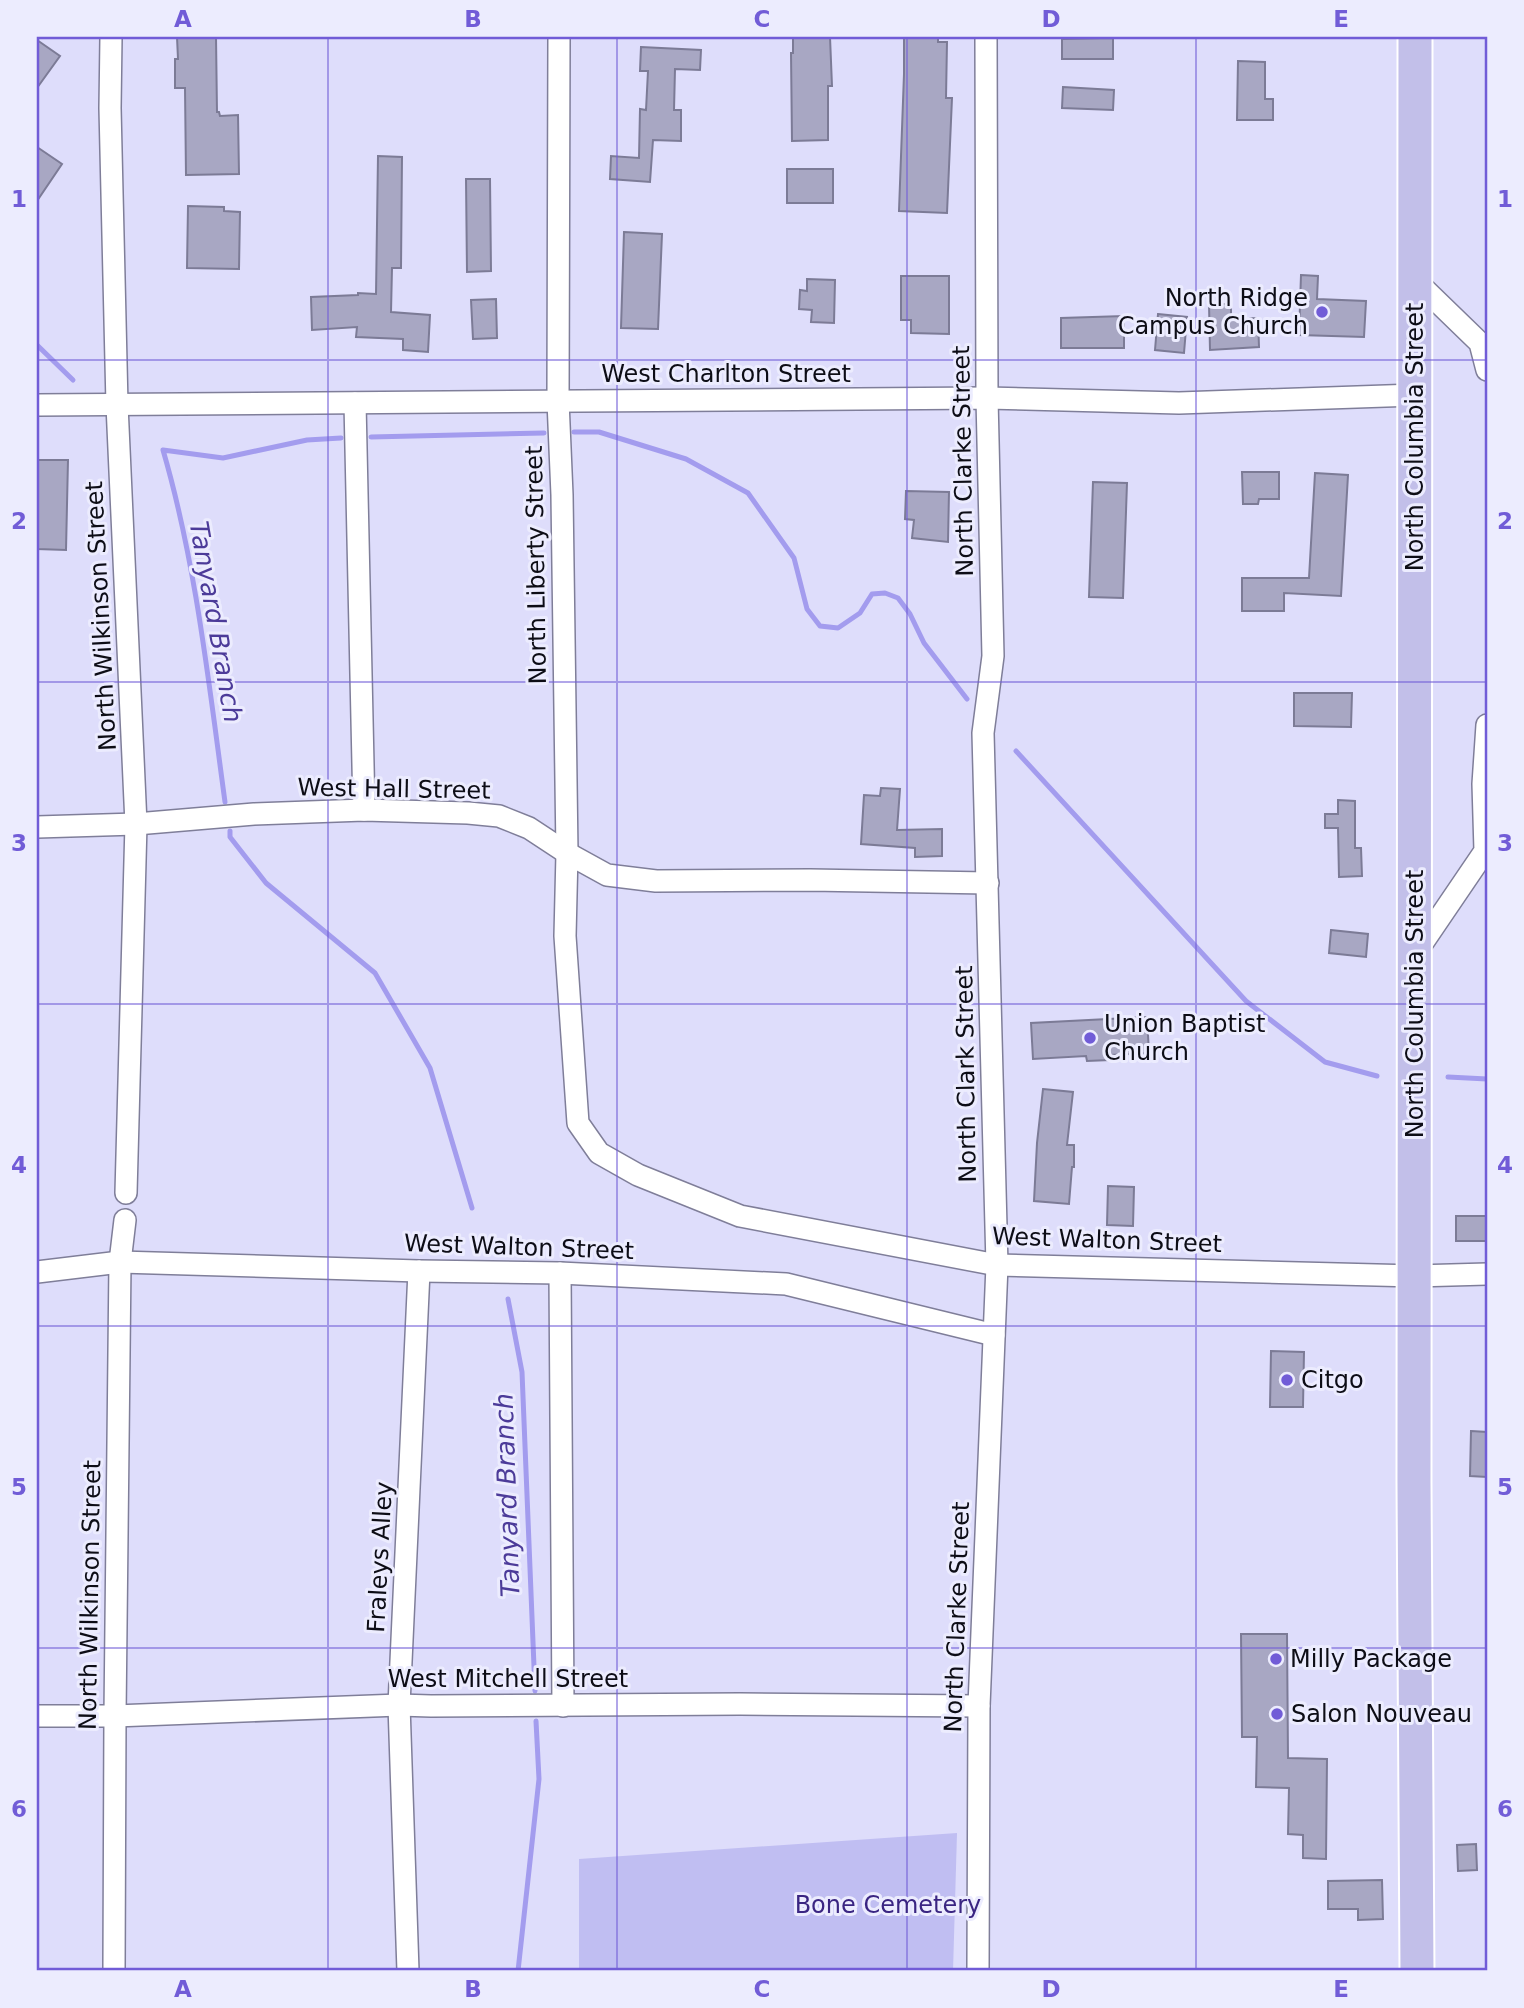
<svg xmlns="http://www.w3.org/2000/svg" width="1524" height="2008" viewBox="0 0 1524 2008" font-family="'DejaVu Sans',sans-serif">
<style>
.green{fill:#c0bef2}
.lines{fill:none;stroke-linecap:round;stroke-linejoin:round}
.stream{stroke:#a39cee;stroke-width:5}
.building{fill:#a8a7c3;stroke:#7c7b96;stroke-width:2}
.minor-casing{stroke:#7f7e99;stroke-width:24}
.primary-casing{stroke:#fff;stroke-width:37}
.minor{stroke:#fff;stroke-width:21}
.primary{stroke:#c2bfe9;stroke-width:33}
.grid{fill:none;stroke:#715cd7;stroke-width:2;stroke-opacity:0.55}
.poi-dot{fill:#715cd7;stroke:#ececfe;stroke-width:2.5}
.labels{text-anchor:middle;stroke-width:6;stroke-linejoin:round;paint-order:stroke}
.poi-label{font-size:24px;fill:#0d0d16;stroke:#ececfe;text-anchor:start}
.street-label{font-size:24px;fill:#0d0d16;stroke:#ececfe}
.park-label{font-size:24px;fill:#3a2582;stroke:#ececfe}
.water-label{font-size:26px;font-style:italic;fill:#4c3b99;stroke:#ececfe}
.neatline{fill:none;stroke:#715cd7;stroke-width:2.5}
.grid-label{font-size:23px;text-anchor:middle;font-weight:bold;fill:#715cd7}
</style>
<rect width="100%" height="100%" fill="#deddfb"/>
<polygon class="green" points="957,1833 953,1971 579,1971 579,1859"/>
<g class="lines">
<g class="stream">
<polyline points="37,345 73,380"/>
<polyline points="574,432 599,432 686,459 748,493 794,558 807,609 820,626 838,628 860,613 872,594 885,593 898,598 910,614 924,643 967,699"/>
<polyline points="371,437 544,433"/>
<polyline points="1016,751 1246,1001 1325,1062 1377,1076"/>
<path d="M225,802C209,685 196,563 163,450L223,458L307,440L341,438"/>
<polyline points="230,831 230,837 266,883 375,973 430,1068 472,1208"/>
<polyline points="1448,1077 1487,1079"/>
<polyline points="508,1299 522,1372 535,1691"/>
<polyline points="518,1971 539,1779 536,1721"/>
</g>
</g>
<g class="building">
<polygon points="177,37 216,37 217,112 219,112 220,116 238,115 239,174 186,175 185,88 175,88 175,59 178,59"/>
<polygon points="793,37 830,37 832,86 828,86 828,140 792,141 791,53 793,53"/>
<polygon points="904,37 938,37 938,42 947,42 946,98 952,98 947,213 899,211 904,74"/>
<polygon points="1113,38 1113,59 1062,59 1062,39"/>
<polygon points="37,40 60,56 37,88"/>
<polygon points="641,47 701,50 700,70 675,69 674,110 681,110 681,141 653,140 650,182 610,179 611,156 639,158 640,109 646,110 648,71 640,71"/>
<polygon points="1238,61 1265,62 1265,99 1273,99 1273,120 1237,120"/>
<polygon points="1063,87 1114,90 1113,110 1062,108"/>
<polygon points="37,147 62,164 37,201"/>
<polygon points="378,156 402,157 401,268 392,268 391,312 430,315 428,352 403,350 403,339 356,337 357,327 312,330 311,297 358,295 358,293 376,294"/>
<rect x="787" y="169" width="46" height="34"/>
<polygon points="466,179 490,179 491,271 467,272"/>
<polygon points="188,206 224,207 224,211 240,212 239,269 187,268"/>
<polygon points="624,232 662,234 658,329 621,328"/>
<polygon points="1301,275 1318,276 1317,299 1366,301 1364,337 1299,335"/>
<polygon points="901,276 949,276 949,334 911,333 911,320 901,320"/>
<polygon points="807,279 835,280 834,323 811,322 812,310 799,309 800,290 807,291"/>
<polygon points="496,299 497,338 473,339 471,300"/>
<polygon points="1209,304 1231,304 1231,319 1258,318 1259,347 1210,350"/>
<polygon points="1158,314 1187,317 1184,353 1155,350"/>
<polygon points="1124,316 1124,348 1061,348 1061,318"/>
<polygon points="37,460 68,460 66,550 37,549"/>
<polygon points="1242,472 1279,472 1279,499 1259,499 1258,504 1243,504"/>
<polygon points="1315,473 1348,475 1341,596 1284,593 1284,611 1242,611 1242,578 1309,578"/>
<polygon points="1093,482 1127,483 1123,598 1089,597"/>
<polygon points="906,491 949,492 948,542 912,538 914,520 905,519"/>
<polygon points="1294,693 1352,693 1351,727 1294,726"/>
<polygon points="881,788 900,789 897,830 942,829 942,856 915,857 915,848 861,844 864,795 880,796"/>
<polygon points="1338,800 1355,801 1355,848 1361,848 1362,876 1339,877 1338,828 1325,828 1325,814 1338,814"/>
<polygon points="1331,930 1368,934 1366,957 1329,953"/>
<polygon points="1147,1017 1149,1053 1110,1055 1110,1060 1087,1061 1086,1056 1033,1059 1031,1023"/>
<polygon points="1043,1089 1073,1092 1067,1145 1074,1145 1074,1167 1072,1167 1069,1204 1034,1201 1037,1143"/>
<polygon points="1108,1186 1134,1187 1133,1226 1107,1225"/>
<rect x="1456" y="1216" width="31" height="25"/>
<polygon points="1271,1351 1304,1352 1303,1407 1270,1407"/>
<polygon points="1471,1431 1487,1432 1487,1477 1470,1476"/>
<polygon points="1241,1634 1287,1634 1288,1758 1327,1759 1326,1859 1303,1858 1303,1835 1288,1834 1289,1788 1256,1787 1257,1737 1242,1737"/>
<polygon points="1476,1844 1477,1870 1458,1871 1457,1845"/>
<polygon points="1382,1880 1383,1919 1358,1920 1358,1909 1328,1909 1328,1881"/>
</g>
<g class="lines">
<g class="minor-casing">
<g id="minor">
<polyline points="111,37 110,108 117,405 136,824 126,1193"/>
<polyline points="559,37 558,401 562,495 567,853 565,936 578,1123 599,1153 638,1175 740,1216 997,1265 1415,1276 1487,1274"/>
<polyline points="1415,280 1480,343 1487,370"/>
<polyline points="355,403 364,810"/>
<polyline points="37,405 987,398 1179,403 1415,395"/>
<polyline points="37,827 136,824 254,814 364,810 468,813 499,816 529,828 567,853 607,875 656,881 810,880 988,883"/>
<polyline points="1415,954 1485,851 1483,784 1487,725"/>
<polyline points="37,1272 120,1262 419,1271 560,1273 786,1284 994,1335"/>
<polyline points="560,1273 563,1706"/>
<polyline points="37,1716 115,1716 399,1705 431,1706 740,1704 979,1706"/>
<polyline points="114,1971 115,1716 120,1262 125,1220"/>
<polyline points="408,1971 399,1705 419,1271"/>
<polyline points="978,1971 979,1706 997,1265 983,733 993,656 987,398 986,37"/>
</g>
</g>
<g class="primary-casing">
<polyline id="primary" points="1415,37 1414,1483 1417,1971"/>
</g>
<use href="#minor" class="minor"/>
<use href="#primary" class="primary"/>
</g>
<path class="grid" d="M328,37V1971M617,37V1971M907,37V1971M1196,37V1971M37,360H1487M37,682H1487M37,1004H1487M37,1326H1487M37,1648H1487"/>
<g class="poi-dot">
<circle cx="1322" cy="312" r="7"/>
<circle cx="1090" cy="1038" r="7"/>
<circle cx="1287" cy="1380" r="7"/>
<circle cx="1276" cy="1659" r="7"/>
<circle cx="1277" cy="1714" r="7"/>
</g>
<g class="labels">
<g class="poi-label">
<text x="1308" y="306" text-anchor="end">North Ridge<tspan x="1308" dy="28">Campus Church</tspan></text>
<text x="1104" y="1032">Union Baptist<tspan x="1104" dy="28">Church</tspan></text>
<text x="1301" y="1388">Citgo</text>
<text x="1290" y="1667">Milly Package</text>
<text x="1291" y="1722">Salon Nouveau</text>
</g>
<g class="street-label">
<text x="726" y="382">West Charlton Street</text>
<text transform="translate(1415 437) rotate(-90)" y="8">North Columbia Street</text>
<text transform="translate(963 461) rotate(-91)" y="8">North Clarke Street</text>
<text transform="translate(536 565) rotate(-91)" y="8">North Liberty Street</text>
<text transform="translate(101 616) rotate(-93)" y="8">North Wilkinson Street</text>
<text transform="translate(394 789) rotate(1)" y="8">West Hall Street</text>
<text transform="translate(1415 1004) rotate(-90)" y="8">North Columbia Street</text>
<text transform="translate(966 1074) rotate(-91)" y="8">North Clark Street</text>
<text transform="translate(1107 1240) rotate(2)" y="8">West Walton Street</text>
<text transform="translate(519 1247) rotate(2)" y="8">West Walton Street</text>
<text transform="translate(380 1557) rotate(-87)" y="8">Fraleys Alley</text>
<text transform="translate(90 1595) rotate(-89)" y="8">North Wilkinson Street</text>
<text transform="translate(957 1617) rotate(-88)" y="8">North Clarke Street</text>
<text x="508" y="1687">West Mitchell Street</text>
</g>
<g class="park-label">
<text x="888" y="1913">Bone Cemetery</text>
</g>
<g class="water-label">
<text transform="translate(216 622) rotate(80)" y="9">Tanyard Branch</text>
<text transform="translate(507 1495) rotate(-92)" y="9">Tanyard Branch</text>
</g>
</g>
<rect width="1524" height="2008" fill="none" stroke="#ececfe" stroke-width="77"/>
<rect x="38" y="38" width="1448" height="1931" class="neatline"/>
<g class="grid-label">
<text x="183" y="27">A</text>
<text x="473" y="27">B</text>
<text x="762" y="27">C</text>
<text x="1051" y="27">D</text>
<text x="1341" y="27">E</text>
<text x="19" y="207">1</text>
<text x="1505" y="207">1</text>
<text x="19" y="529">2</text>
<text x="1505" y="529">2</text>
<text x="19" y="851">3</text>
<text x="1505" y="851">3</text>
<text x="19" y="1173">4</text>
<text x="1505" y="1173">4</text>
<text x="19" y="1495">5</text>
<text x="1505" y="1495">5</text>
<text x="19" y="1817">6</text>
<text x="1505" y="1817">6</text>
<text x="183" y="1997">A</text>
<text x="473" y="1997">B</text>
<text x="762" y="1997">C</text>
<text x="1051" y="1997">D</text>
<text x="1341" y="1997">E</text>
</g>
</svg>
